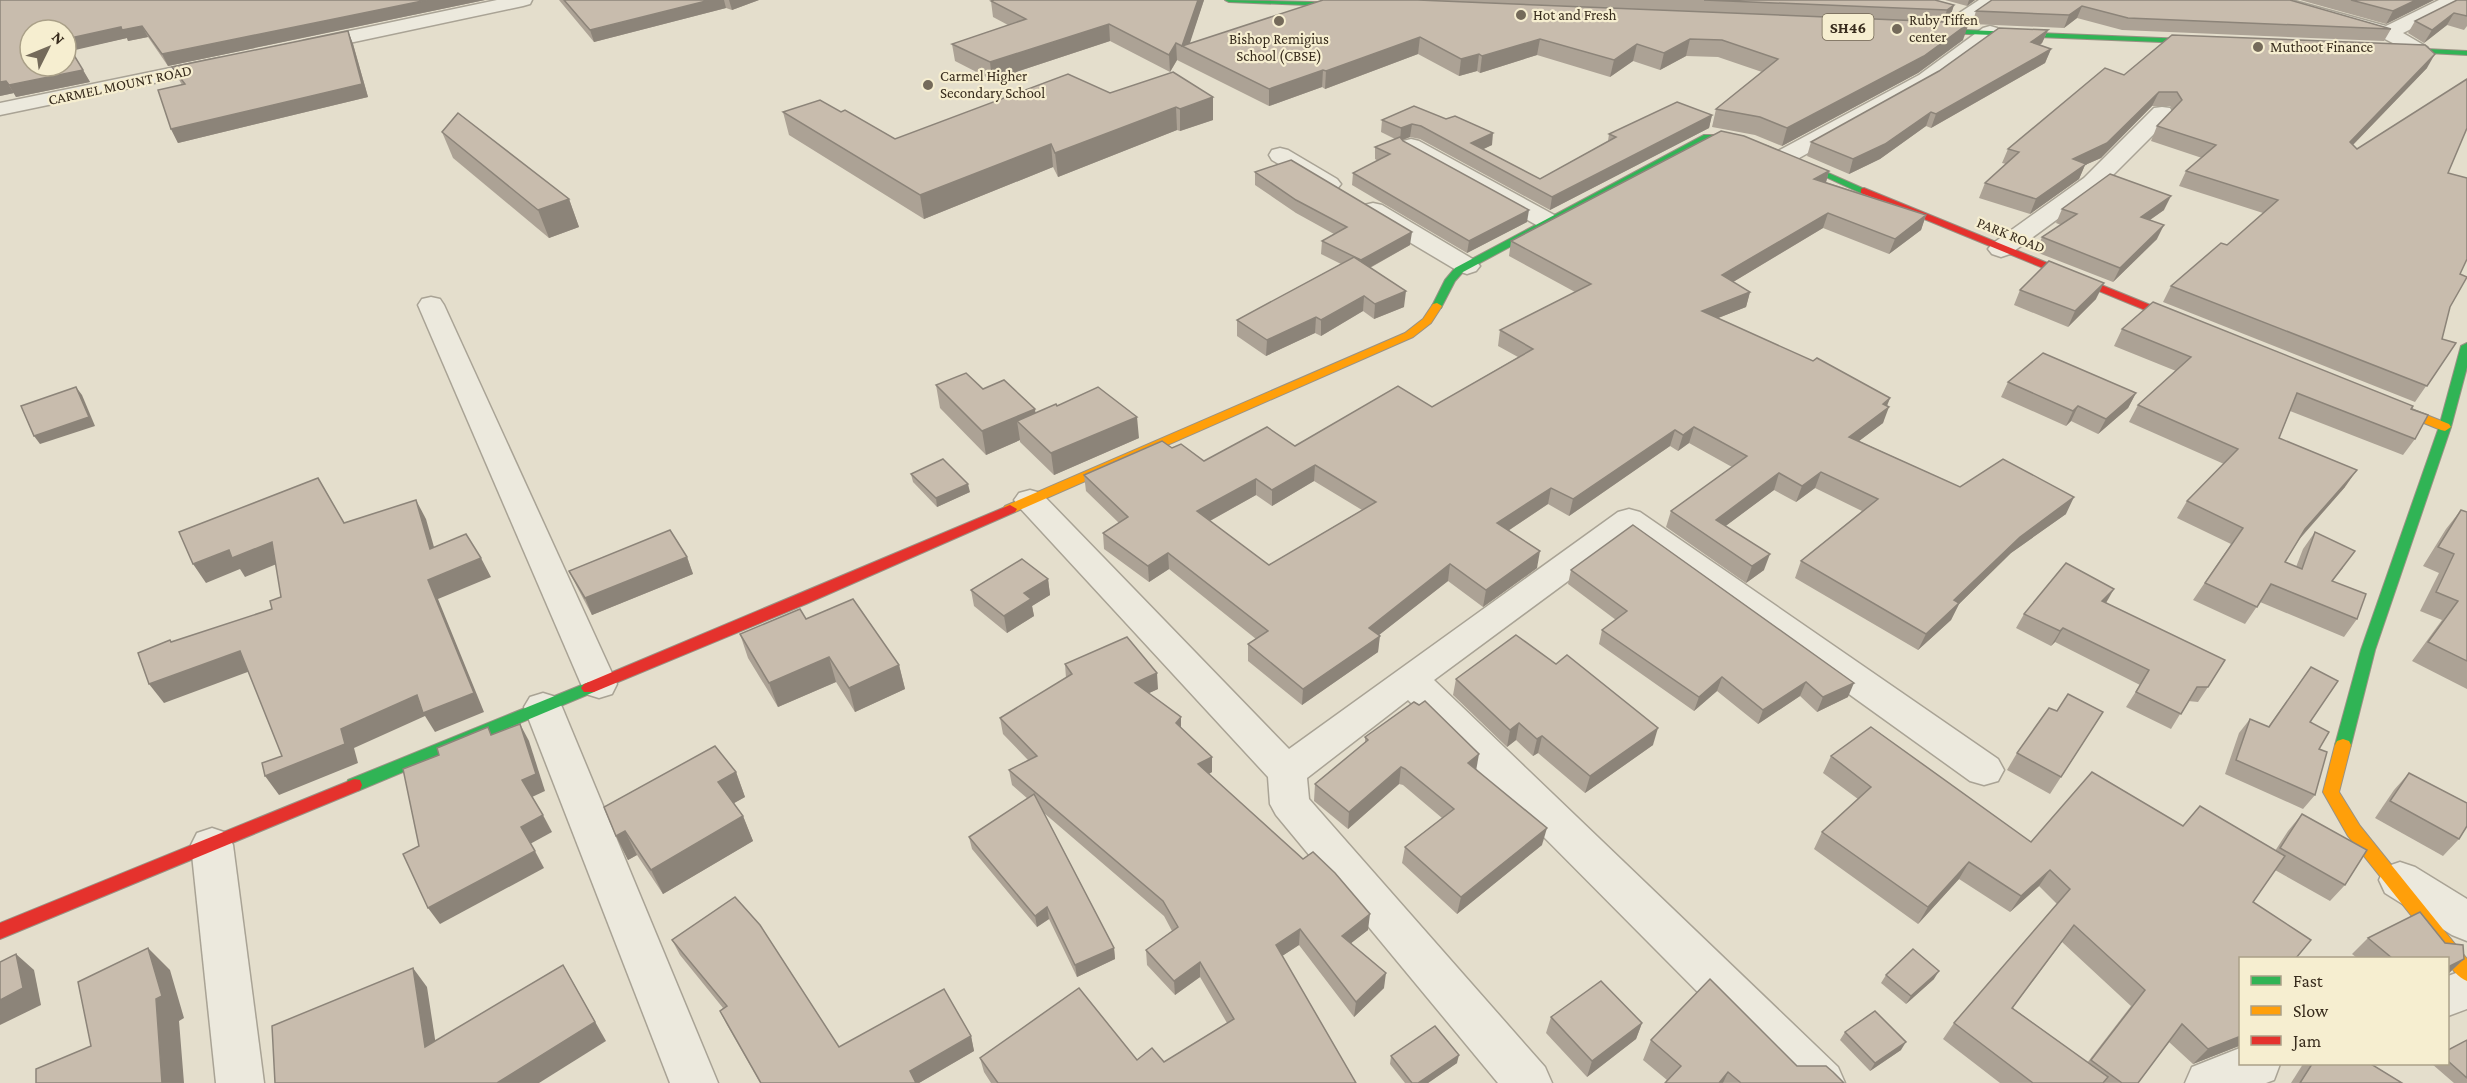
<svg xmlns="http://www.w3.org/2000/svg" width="2467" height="1083" viewBox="0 0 2467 1083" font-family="'Crimson Pro',serif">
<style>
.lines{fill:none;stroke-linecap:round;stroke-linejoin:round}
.street-casing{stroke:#a9a395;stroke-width:3}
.fast-casing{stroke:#999284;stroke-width:2}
.slow-casing{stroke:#999284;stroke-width:2}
.jam-casing{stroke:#999284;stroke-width:2}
.street{fill:#ece9dd;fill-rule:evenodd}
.fast{fill:#30b455;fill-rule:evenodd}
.slow{fill:#ff9f0a;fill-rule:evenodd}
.jam{fill:#e5322d;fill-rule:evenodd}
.wall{fill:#aca295;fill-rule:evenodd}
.shaded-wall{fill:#8c8479}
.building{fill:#c8bcad;stroke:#8c8479;stroke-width:1.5;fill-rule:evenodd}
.poi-dot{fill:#746a5a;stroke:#f6eed0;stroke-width:2}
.labels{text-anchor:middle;stroke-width:4.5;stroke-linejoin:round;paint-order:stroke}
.far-poi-label{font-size:15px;fill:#382c1d;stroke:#f6eed0;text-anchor:start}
.far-street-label{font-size:15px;fill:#382c1d;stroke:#f6eed0}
.shield{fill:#f6eed0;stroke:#716653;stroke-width:1.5}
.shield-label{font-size:16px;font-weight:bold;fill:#382c1d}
</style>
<rect width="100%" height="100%" fill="#e4decc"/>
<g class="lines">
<g class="street-casing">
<g id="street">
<polygon points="497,0 532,0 530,4 523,6 307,52 300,50 297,46 300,42 307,40"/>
<polygon points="1979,0 2001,0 1952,35 1938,35 1935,31 1938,27"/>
<polygon points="2261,0 2291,0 2386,26 2439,0 2463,0 2461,4 2403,33 2427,47 2430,51 2427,55 2420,57 2381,37 2263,4"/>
<polygon points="1990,26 1997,28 2000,32 1997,36 1933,83 1792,162 1784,164 1776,162 1773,157 1776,152 1919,75 1983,28"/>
<polygon points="219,58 226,60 229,64 226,68 0,115 0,103"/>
<polygon points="2162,107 2170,108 2173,113 2170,118 2100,188 2010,254 2001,257 1992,254 1988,249 1992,244 2084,178 2154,108"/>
<polygon points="1411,139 1419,141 1558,217 1561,222 1558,227 1549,229 1540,227 1403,151 1400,146 1403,141"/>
<polygon points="1280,148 1288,150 1337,179 1341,184 1337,189 1329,191 1321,189 1272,160 1269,155 1272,150"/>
<polygon points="1373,203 1382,205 1476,261 1480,266 1476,271 1467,274 1458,271 1364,215 1361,210 1364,205"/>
<polygon points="431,297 440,299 444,305 617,684 612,694 599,698 586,694 581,684 418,305 422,299"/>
<polygon points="1030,490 1041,493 1289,749 1618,512 1629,509 1640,512 1998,759 2004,770 1998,781 1984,785 1970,781 1629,536 1434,680 1838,1067 1845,1083 1788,1083 1408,700 1307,778 1309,799 1545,1067 1552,1083 1498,1083 1276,815 1270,804 1268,777 1019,507 1014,500 1019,493"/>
<polygon points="543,693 556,697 562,707 718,1083 670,1083 524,707 530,697"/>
<polygon points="212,828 227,833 233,845 264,1083 216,1083 191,845 197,833"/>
<polygon points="2400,862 2415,867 2467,899 2467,941 2452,935 2385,893 2379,880 2385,867"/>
<polygon points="2467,969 2467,1009 2448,1016 2448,976"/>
<polygon points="2240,1048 2240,1064 2280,1064 2274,1080 2266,1083 2185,1083 2192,1067"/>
</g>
</g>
<g class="fast-casing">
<g id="fast">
<polygon points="1225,0 1356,3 1360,5 1356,7 1229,2"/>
<polygon points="1917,28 2210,40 2214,42 2210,44 1920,32 1917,32"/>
<polygon points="2385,47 2467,51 2467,55 2388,51 2385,51"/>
<path d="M1704,135H1724L1767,146L1869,191L1861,193C1812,172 1762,142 1709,140L1463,272L1455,281L1441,308H1433L1432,306L1445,280L1455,268Z"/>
<polygon points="2467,343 2467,367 2451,427 2375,650 2351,745 2349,749 2343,751 2337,749 2335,745 2361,650 2439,427 2461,346"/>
<polygon points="589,682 594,684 597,688 594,692 360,790 354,791 348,790 346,785 348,780"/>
</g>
</g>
<g class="slow-casing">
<g id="slow">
<polygon points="1437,303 1442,306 1431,323 1413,337 1015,512 1005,512 1003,509 1005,506 1405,333 1423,319 1433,304"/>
<polygon points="2384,398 2449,424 2451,427 2445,431 2441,430 2380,405 2378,402 2380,399"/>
<path d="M2343,739L2349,741L2351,745L2339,792L2360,826L2467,959V981C2459,978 2449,968 2448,958H2445L2348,836L2323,792L2335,745L2337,741Z"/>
</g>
</g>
<g class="jam-casing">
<g id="jam">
<polygon points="1864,188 2192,322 2194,324 2192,326 2184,326 1861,193 1861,189"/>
<polygon points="1010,505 1017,509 1015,512 806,604 594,692 584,692 581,688 584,684"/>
<polygon points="354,779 360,780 362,785 360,790 0,939 0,923"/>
</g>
</g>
<use href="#street" class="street"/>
<use href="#fast" class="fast"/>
<use href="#slow" class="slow"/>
<use href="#jam" class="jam"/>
</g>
<g class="wall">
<polygon points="0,0 485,0 168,66 148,37 128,41 127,38 71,50 90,82 16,97 14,93 0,96"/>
<polygon points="559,0 759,0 732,10 726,8 594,42"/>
<polygon points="994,0 1204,0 1189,44 1323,0 1935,0 1954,5 1950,17 1943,22 1963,40 1918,73 1782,146 1755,135 1712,127 1716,109 1762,72 1718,57 1686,56 1660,70 1633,61 1610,77 1537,55 1480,73 1477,71 1459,76 1418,54 1325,89 1322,87 1269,106 1177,60 1170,72 1110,41 992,80 955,61 952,44 1008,25 993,17 991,1"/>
<polygon points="1945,0 1975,0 1967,6"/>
<polygon points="1992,0 2290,0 2391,29 2384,41 2122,30 2077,18 2064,28 1972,24 1976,11"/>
<polygon points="2300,0 2434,0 2386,24"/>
<polygon points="2467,0 2467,26 2464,30 2447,25 2424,43 2408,33 2415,21"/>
<polygon points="2048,30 2042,43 2040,45 2051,49 2045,63 1931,128 1926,126 1880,159 1849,174 1807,156 1811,142"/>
<polygon points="348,31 353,44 368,97 178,143 171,129 182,85 172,67"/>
<polygon points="2427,68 2353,145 2357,149 2448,173 2460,274 2450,307 2442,339 2456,343 2415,402 2163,302 2171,286 2227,245 2263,213 2179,186 2186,171 2202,158 2151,141 2157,126 2173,110 2170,106 2152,106 2101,158 2085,165 2079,179 2030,214 1979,198 1985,183 2006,164 2002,163 2008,149 2124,75"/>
<polygon points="1110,93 1213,97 1213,120 1180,131 1177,130 1058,177 1053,167 924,219 789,135 783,112 841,112 895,139"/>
<polygon points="1414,106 1492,145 1483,149 1540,179 1608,141 1609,134 1712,115 1709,128 1550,210 1420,139 1410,137 1402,140 1527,222 1467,253 1352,185 1353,173 1378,161 1375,159 1375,147 1395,139 1381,132 1382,120"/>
<polygon points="442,132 569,199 579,227 549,238 453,158"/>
<path d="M1829,171L1826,182L1926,215L1921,230L1889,254L1823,228L1733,282L1750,292L1746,307L1718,318L1890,398L1887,406L1883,423L1859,441L1960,487L2066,514L2011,553L1959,604L1951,620L1918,650L1795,578L1801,561L1862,511L1815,488L1796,502L1774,490L1725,526L1764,570L1746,583L1666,527L1671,511L1732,467L1689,443L1678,451L1670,446L1569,516L1548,504L1508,531L1537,568L1483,607L1448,581L1379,635L1378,652L1302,705L1248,661V644L1256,639L1169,569L1149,582L1104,549L1103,533L1119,523L1086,491L1084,475L1172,448L1204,461L1295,446L1432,407L1518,357L1498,346L1500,330L1575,292L1509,256L1511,241ZM1314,481L1362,510L1269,565L1210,521L1256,495L1272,506Z"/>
<polygon points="1255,172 1410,245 1370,268 1404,307 1374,319 1363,311 1321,336 1315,333 1266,356 1237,336 1237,320 1341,264 1321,254 1322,241 1334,234 1296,213 1255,185"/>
<polygon points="2062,209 2164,210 2150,220 2157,239 2113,282 2036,252 2042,237 2061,225 2056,223"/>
<polygon points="2020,290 2096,299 2068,327 2014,305"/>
<polygon points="2122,329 2411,409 2415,439 2403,455 2290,411 2279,438 2345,487 2298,541 2285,562 2296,567 2303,549 2315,532 2343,568 2332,581 2357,619 2344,637 2260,602 2245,624 2193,600 2231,544 2177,518 2187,501 2224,464 2129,422 2138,405 2176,371 2114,346"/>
<polygon points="2008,382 2136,393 2128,408 2098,434 2071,421 2066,426 2001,397"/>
<polygon points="936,385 983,389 1035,409 1035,413 1057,406 1139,438 1054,475 1020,442 1020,440 986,455 940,408"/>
<polygon points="911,474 970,492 937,507 913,482"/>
<polygon points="2461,510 2467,512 2467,689 2412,661 2442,620 2420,611 2439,573 2423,566 2446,529"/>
<polygon points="687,557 693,574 592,615 577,587 569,571"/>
<polygon points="1571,570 1848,697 1817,712 1800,696 1758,724 1717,691 1694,711 1599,644 1602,630 1616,620 1568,584"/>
<polygon points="1048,579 1050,595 1032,606 1034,616 1007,633 974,606 971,590"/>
<polygon points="2106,603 2208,687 2198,702 2188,701 2171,729 2126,707 2140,685 2055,642 2051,646 2016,628 2024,614"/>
<polygon points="806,619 899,665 905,689 855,712 836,682 778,707 748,658 740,634"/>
<polygon points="1065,664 1158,689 1149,693 1181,728 1212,772 1209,774 1368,930 1351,943 1384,988 1354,1017 1299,945 1282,956 1356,1083 991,1083 984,1072 980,1058 1137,1060 1164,1062 1227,1023 1200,977 1175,995 1147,965 1146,950 1172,931 1164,916 1044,813 1114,948 1115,959 1077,977 1049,919 1037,927 972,849 969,837 1028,799 1012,785 1009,770 1028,760 1003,734 1000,718 1066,678"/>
<polygon points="2311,667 2310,722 2319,749 2315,795 2303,809 2225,774 2239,733 2250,719 2268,727"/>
<polygon points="1456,679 1653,745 1585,793 1538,753 1533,756 1516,740 1507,747 1453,695"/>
<polygon points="2057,711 2103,712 2050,794 2007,770 2017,753"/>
<polygon points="1365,737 1476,770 1542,845 1457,914 1402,863 1405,847 1442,818 1403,785 1399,784 1348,829 1314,801 1315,784 1365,743"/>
<path d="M1831,756L2031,842L2183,826L2275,851L2288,831L2302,814L2345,885L2330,901L2275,870L2253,902L2241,958V1047L2239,1046L2193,1064L2169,1042L2138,1083H2000L1943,1039L1954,1023L2057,904L2039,886L2010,912L1959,879L1918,924L1814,849L1822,832L1858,799L1823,773ZM2062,942L2131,1006L2087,1063L2013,1008Z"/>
<polygon points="736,772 745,797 734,803 743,816 753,841 663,894 637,855 628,860 616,836"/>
<polygon points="2409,773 2459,839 2443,856 2375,818 2394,790"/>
<polygon points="2368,938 2445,943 2464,959 2448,974 2448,958 2357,958 2352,954"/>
<polygon points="672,940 839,1047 971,1036 974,1051 919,1083 760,1083 727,1025 720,1011 723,1008 680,955"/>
<polygon points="1886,975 1934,979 1906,1004 1881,983"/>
<polygon points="1551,1017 1642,1023 1636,1039 1587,1077 1546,1033"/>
<polygon points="1845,1032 1901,1050 1870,1071 1840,1040"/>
<polygon points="1651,1040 1797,1066 1844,1083 1665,1083 1667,1080 1643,1060"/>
<polygon points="2467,1040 2467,1083 2454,1083 2432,1064 2448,1064 2448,1050"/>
<polygon points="1391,1056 1457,1063 1428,1083 1405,1083 1390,1064"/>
<polygon points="2303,1064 2371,1064 2402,1083 2291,1083"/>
</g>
<g class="shaded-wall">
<polygon points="427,0 485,0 168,66 162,54"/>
<polygon points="710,0 724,0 726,8 594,42 590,30"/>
<polygon points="729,0 759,0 732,10"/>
<polygon points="1198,0 1204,0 1188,49 1182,46"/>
<polygon points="1969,0 1975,0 1967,6"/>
<polygon points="2416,0 2434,0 2386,24 2393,11"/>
<polygon points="1954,5 1950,17 1943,22 1947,10"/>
<polygon points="2082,6 2077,18 2064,28 2069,15"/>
<polygon points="2454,13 2447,25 2424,43 2432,30"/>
<polygon points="1969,23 1963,40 1918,73 1782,146 1787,128"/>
<polygon points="1109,24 1110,41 992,80 990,62"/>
<polygon points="142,26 148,37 128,41 127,38 71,51 66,43 66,39 121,27"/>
<polygon points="2048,30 2042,43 2025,55 2031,42"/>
<polygon points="348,31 353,44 368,97 178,143 171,129"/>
<polygon points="1420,37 1418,54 1325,89 1326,71"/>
<polygon points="1540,39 1537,55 1480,73 1482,56"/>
<polygon points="1690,39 1686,56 1660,70 1664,53"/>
<polygon points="1176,43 1177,60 1170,72 1169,55"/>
<polygon points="1637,44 1633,61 1610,77 1614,60"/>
<polygon points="2051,49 2045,63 1931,128 1936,114"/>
<polygon points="1479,54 1477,71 1459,76 1461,59"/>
<polygon points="2435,54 2427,68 2342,156 2350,142"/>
<polygon points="83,70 90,82 16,97 9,85"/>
<polygon points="1323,70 1322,87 1269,106 1269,89"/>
<polygon points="6,81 14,93 0,96 0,82"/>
<polygon points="2159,92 2152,106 2101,158 2085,165 2079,179 2030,214 2036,199 2073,159"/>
<polygon points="1213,97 1213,120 1180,131 1180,109"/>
<polygon points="1176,107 1177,130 1058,177 1055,153"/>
<polygon points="1931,112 1926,126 1880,159 1849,174 1853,159"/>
<polygon points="1712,115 1709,128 1550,210 1552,197"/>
<polygon points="1412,124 1410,137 1400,141 1401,128"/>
<polygon points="1493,133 1492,145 1473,154 1471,143"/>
<polygon points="1051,144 1053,167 924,219 920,195"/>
<polygon points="1829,171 1825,186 1814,179"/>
<polygon points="2171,196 2164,210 2134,231 2141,217"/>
<polygon points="569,199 579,227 549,238 538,210"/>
<polygon points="1529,210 1527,222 1467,253 1469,241"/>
<polygon points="1828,213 1823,228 1718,291 1722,275"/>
<polygon points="1926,215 1921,230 1889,254 1895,239"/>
<polygon points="2164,225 2157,239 2113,282 2120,268"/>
<polygon points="1412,232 1410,245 1360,273 1361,260"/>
<polygon points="2104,283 2096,299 2068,327 2075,311"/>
<polygon points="1406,291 1404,307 1374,319 1375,304"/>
<polygon points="1750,292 1746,307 1698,326 1702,311"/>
<polygon points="1364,296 1363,311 1321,336 1321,320"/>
<polygon points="1316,317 1315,333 1266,356 1267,340"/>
<polygon points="76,387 82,395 95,426 40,444 34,436"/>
<polygon points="2136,393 2128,408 2098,434 2106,419"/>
<polygon points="1890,398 1885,410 1889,407 1883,423 1843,453 1849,437"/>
<polygon points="2078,406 2071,421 2066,426 2073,411"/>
<polygon points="1035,409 1038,433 1017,421 1020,440 986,455 982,431"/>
<polygon points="1137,417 1139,438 1054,475 1051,453"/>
<polygon points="1694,427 1689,443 1678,451 1683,435"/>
<polygon points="1675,430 1670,446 1569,516 1573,499"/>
<polygon points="1315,465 1314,481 1272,506 1272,490"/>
<polygon points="2357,470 2345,487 2293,546 2305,529"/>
<polygon points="1821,472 1815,488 1796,502 1802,486"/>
<polygon points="1779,473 1774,490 1711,537 1716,520"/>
<polygon points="1256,479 1256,495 1197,528 1197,511"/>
<polygon points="968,484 970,492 937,507 936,498"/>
<polygon points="1551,488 1548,504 1494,540 1497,523"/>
<polygon points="2074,497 2066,514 2011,553 1959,604 1951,620 1918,650 1926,634 1954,600 2020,537"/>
<polygon points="416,500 426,519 440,568 430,549"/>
<polygon points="272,542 284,561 245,577 240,569 206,583 193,564 229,550"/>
<polygon points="1540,551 1537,568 1483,607 1486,590"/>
<polygon points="1168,553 1169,569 1149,582 1148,566"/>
<polygon points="1770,554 1764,570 1746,583 1752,566"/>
<polygon points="687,557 693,574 592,615 585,598"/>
<polygon points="481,558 491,577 438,599 484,712 435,732 425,716 354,748 358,763 279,795 265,776 341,729 428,580"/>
<polygon points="1450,564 1448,581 1370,642 1380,636 1378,652 1302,705 1303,689 1369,628"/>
<polygon points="1048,579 1050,595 1032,606 1034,616 1007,633 1004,616 1024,593"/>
<polygon points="2114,589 2106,603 2102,601"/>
<polygon points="2063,628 2055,642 2051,646 2060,631"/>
<polygon points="240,651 253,670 164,703 149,684"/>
<polygon points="829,657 836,682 778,707 769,683"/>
<polygon points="899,665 905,689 855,712 849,688"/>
<polygon points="1157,673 1158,689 1136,699 1135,683"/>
<polygon points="1722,677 1717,691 1694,711 1699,697"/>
<polygon points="1806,682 1800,696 1758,724 1763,710"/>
<polygon points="1854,683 1848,697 1817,712 1823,697"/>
<polygon points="1181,717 1181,733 1176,723"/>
<polygon points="1519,723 1516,740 1507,747 1510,730"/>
<polygon points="520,724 529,741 545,791 532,797 522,780"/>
<polygon points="1658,728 1653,745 1585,793 1590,776"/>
<polygon points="1542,736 1538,753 1533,756 1537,739"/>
<polygon points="1479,754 1476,771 1468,763"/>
<polygon points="1212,757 1212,772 1199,779 1198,764"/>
<polygon points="1401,767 1399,784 1348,829 1349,812"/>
<polygon points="736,772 745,797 727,807 718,782"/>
<polygon points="543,815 552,832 530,844 521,827"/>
<polygon points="743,816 753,841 663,894 651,870"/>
<polygon points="1547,828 1542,845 1457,914 1461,897"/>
<polygon points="625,831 637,855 628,860 616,836"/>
<polygon points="535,851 544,868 440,924 428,908"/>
<polygon points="1969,862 1959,879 1918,924 1928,907"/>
<polygon points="2050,870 2039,886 2010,912 2021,896"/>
<polygon points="1047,907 1049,919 1037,927 1035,916"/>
<polygon points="1370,914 1368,930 1341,951 1342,936"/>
<polygon points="1300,929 1299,945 1276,960 1276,945"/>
<polygon points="148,948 170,970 184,1018 179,1021 184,1083 162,1083 156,999"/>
<polygon points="1114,948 1115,959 1077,977 1075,965"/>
<polygon points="16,954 34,970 41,1005 0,1025 0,1000"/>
<polygon points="2464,959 2448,974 2448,967"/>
<polygon points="1200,962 1200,977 1175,995 1174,981"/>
<polygon points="563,965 606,1041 539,1083 497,1083"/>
<polygon points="413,968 427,987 439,1065 425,1047"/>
<polygon points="1939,971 1934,979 1906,1004 1911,996"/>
<polygon points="1386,973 1384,988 1354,1017 1356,1002"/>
<polygon points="1642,1023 1636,1039 1587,1077 1592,1061"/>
<polygon points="971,1036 974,1051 919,1083 913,1083 910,1071"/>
<polygon points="2241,1036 2241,1045 2239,1046 2193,1064 2208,1049"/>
<polygon points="1906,1042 1901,1050 1870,1071 1875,1063"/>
<polygon points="1459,1055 1457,1063 1428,1083 1418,1083"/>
<polygon points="1728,1072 1723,1083 1719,1083"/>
</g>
<g class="building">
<polygon points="0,0 427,0 162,54 142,26 122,30 121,27 66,39 66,30 30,30 30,66 66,66 66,42 83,70 9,85 6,81 0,82"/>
<polygon points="564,0 710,0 590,30"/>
<polygon points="994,0 1198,0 1182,46 1323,0 1418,0 1969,23 1924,56 1787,128 1760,117 1716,109 1778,59 1722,40 1690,39 1664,53 1637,44 1614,60 1540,39 1482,56 1479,54 1461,59 1420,37 1326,71 1323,70 1269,89 1176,43 1169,55 1109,24 990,62 952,44 1026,19 991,1"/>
<polygon points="1704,0 1935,0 1954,5 1947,10"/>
<polygon points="1992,0 2290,0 2391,29 2128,18 2082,6 2069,15 1976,11"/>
<polygon points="2351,0 2416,0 2393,11"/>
<polygon points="2457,0 2467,0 2467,16 2454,13 2432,30 2415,21"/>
<polygon points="1999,28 2048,30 2031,42 2051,49 1936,114 1931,112 1885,144 1853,159 1811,142 1939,71"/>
<polygon points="348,31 362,84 171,129 158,90 185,84 172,67"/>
<polygon points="2172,35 2425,45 2435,54 2350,142 2357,149 2467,79 2467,128 2448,173 2467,178 2467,259 2460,274 2467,277 2450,307 2442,339 2456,343 2427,386 2171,286 2221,243 2227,245 2278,200 2186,171 2216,145 2157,126 2182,100 2177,92 2159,92 2107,143 2073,159 2086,164 2036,199 1985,183 2019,152 2008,149 2105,68 2124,75"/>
<polygon points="1173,72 1213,97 1180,109 1176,107 1055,153 1051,144 920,195 783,112 820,100 841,112 845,110 895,139 1068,74 1110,93"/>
<polygon points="1677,102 1712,115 1552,197 1421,126 1412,124 1401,128 1382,120 1414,106 1446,119 1455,116 1493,133 1471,143 1540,179 1616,137 1609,134"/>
<polygon points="458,113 569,199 538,210 442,132"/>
<path d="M1721,131L1744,136L1829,171L1814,179L1926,215L1895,239L1828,213L1722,275L1750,292L1702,311L1813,361L1817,358L1890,398L1883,404L1889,407L1849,437L1960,487L2003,459L2074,497L2020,537L1954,600L1959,603L1926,634L1801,561L1878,499L1821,472L1802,486L1779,473L1716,520L1770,554L1752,566L1671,511L1747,456L1694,427L1683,435L1675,430L1573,499L1551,488L1497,523L1540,551L1486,590L1450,564L1369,628L1380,636L1303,689L1248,644L1268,631L1168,553L1148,566L1103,533L1128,517L1084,475L1162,441L1172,448L1181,444L1204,461L1267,427L1295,446L1398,386L1432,407L1533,349L1500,330L1591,284L1511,241ZM1315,465L1376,502L1269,565L1197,511L1256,479L1272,490Z"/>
<polygon points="1400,137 1403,141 1529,210 1469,241 1353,173 1390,154 1375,147"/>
<polygon points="1291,160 1412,232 1361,260 1322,241 1347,227 1296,200 1255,172"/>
<polygon points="2110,174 2171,196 2141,217 2164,225 2120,268 2042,237 2077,214 2062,209"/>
<polygon points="1354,257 1406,291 1375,304 1364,296 1321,320 1316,317 1267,340 1237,320"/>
<polygon points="2049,261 2104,283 2075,311 2020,290"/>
<polygon points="2153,302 2413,406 2411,409 2428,415 2415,439 2297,393 2279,438 2357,470 2305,529 2285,562 2302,569 2315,532 2355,551 2332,581 2366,594 2357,619 2271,584 2257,607 2205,583 2243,528 2187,501 2238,449 2138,405 2191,357 2122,329"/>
<polygon points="2043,353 2136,393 2106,419 2078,406 2073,411 2008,382"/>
<polygon points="966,373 983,389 1004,380 1035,409 982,431 936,385"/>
<polygon points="76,387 89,417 34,436 21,406"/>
<polygon points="1098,387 1137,417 1051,453 1017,421 1056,404 1057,406"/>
<polygon points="943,459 968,484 936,498 911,474"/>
<polygon points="318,478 344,523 416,500 430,549 466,534 481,558 428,580 474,693 423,713 417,695 341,729 345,744 265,776 262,763 282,756 240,651 149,684 138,653 170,640 171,642 272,609 270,601 281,597 272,542 232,558 229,550 193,564 179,532"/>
<polygon points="2461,510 2467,512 2467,661 2428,642 2458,601 2436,592 2454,554 2438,547"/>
<polygon points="1633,525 1854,683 1823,697 1806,682 1763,710 1722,677 1699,697 1602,630 1627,611 1571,570"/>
<polygon points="670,530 687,557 585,598 569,571"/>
<polygon points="1022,559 1048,579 1024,593 1031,599 1004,616 971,590"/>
<polygon points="2066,563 2114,589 2102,601 2225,660 2208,687 2197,687 2181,714 2136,692 2149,670 2063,628 2060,631 2024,614"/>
<polygon points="853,599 899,665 849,688 829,657 769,683 740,634 800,609 806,619"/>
<polygon points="1516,635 1556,664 1567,655 1658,728 1590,776 1542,736 1537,739 1519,723 1510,730 1456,679"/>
<polygon points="1127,637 1157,673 1135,683 1181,717 1176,723 1212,757 1198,764 1303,859 1313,852 1335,873 1370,914 1342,936 1386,973 1356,1002 1300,929 1276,945 1356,1083 998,1083 980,1058 1079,988 1137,1060 1152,1048 1164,1062 1234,1019 1200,962 1174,981 1146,950 1178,927 1163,901 1009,770 1037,756 1000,718 1072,674 1065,664"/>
<polygon points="2311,667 2338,681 2310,722 2329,732 2319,749 2327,752 2315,795 2236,760 2250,719 2269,727"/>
<polygon points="2068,694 2103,712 2061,777 2017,753 2049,708 2057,711"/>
<polygon points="1425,701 1479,754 1468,763 1547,828 1461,897 1405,847 1454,809 1405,769 1401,767 1349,812 1315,784 1368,740 1365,737 1414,702 1419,705"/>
<polygon points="520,724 536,774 522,780 543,815 521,827 535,851 428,908 403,854 419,846 403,769 439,755 437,748 488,727 491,735"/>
<polygon points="1871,727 2031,842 2092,772 2183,826 2200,806 2285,856 2253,902 2311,940 2296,958 2241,958 2241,1036 2208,1049 2182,1024 2138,1083 2122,1083 2091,1060 2145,990 2074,925 2012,1008 2108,1077 2103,1083 2033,1083 1954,1023 2070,889 2050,870 2021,896 1969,862 1928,907 1822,832 1871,787 1831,756"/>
<polygon points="715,746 736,772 718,782 743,816 651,870 625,831 616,836 604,807"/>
<polygon points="2409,773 2467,803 2467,826 2459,839 2390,801"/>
<polygon points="1034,794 1114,948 1075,965 1047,907 1035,916 969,837"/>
<polygon points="2302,814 2367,850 2345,885 2280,848"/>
<polygon points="735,897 760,925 839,1047 944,989 971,1036 910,1071 916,1083 761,1083 720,1011 727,1006 672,940"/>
<polygon points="2420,912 2445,943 2463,945 2464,959 2448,967 2448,958 2392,958 2368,938"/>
<polygon points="148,948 162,996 156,999 162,1083 36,1083 36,1069 91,1046 78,982"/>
<polygon points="1913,949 1939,971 1911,996 1886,975"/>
<polygon points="16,954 23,988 0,1000 0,962"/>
<polygon points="563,965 595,1022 497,1083 275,1083 272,1026 413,968 425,1047"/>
<polygon points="1710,979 1797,1066 1826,1066 1833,1072 1844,1083 1741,1083 1728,1072 1719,1083 1665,1083 1681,1066 1651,1040"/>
<polygon points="1601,981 1642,1023 1592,1061 1551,1017"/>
<polygon points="1875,1011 1906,1042 1875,1063 1845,1032"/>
<polygon points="1435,1026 1459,1055 1418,1083 1412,1083 1391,1056"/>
<polygon points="2467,1040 2467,1078 2448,1061 2448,1050"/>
<polygon points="2312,1064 2371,1064 2402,1083 2300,1083"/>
</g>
<g class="poi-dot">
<circle cx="1521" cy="15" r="6"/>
<circle cx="1279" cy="21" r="6"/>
<circle cx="1897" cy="29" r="6"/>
<circle cx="2258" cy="47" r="6"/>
<circle cx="928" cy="85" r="6"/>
</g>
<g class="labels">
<g class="far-poi-label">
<text x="1533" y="20">Hot and Fresh</text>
<text x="1909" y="25">Ruby Tiffen<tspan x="1909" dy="17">center</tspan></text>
<text x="1279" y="44" text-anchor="middle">Bishop Remigius<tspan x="1279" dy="17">School (CBSE)</tspan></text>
<text x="2270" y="52">Muthoot Finance</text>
<text x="940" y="81">Carmel Higher<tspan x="940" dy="17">Secondary School</tspan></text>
</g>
<g class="far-street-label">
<text transform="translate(120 85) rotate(-12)" y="5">CARMEL MOUNT ROAD</text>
<text transform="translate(2011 235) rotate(22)" y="5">PARK ROAD</text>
</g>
<rect class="shield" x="1822.5" y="14" width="51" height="26" rx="4.5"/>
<g class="shield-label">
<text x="1848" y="33">SH46</text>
</g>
</g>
<rect x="2239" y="957" width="210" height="108" fill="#f6eed0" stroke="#aaa088" stroke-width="1.5"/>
<rect x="2251" y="976" width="30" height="9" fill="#30b455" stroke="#aaa088" stroke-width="1.5"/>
<text x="2293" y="987" font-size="18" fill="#382c1d">Fast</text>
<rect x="2251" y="1006" width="30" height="9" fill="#ff9f0a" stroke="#aaa088" stroke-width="1.5"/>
<text x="2293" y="1017" font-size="18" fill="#382c1d">Slow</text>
<rect x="2251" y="1036" width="30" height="9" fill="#e5322d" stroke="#aaa088" stroke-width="1.5"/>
<text x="2293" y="1047" font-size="18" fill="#382c1d">Jam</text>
<g transform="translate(48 48) rotate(47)"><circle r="28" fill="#f6eed0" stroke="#aaa088" stroke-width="1.5"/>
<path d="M0-4.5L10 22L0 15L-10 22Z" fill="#746a5a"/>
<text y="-9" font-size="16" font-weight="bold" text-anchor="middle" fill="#382c1d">N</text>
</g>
</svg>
